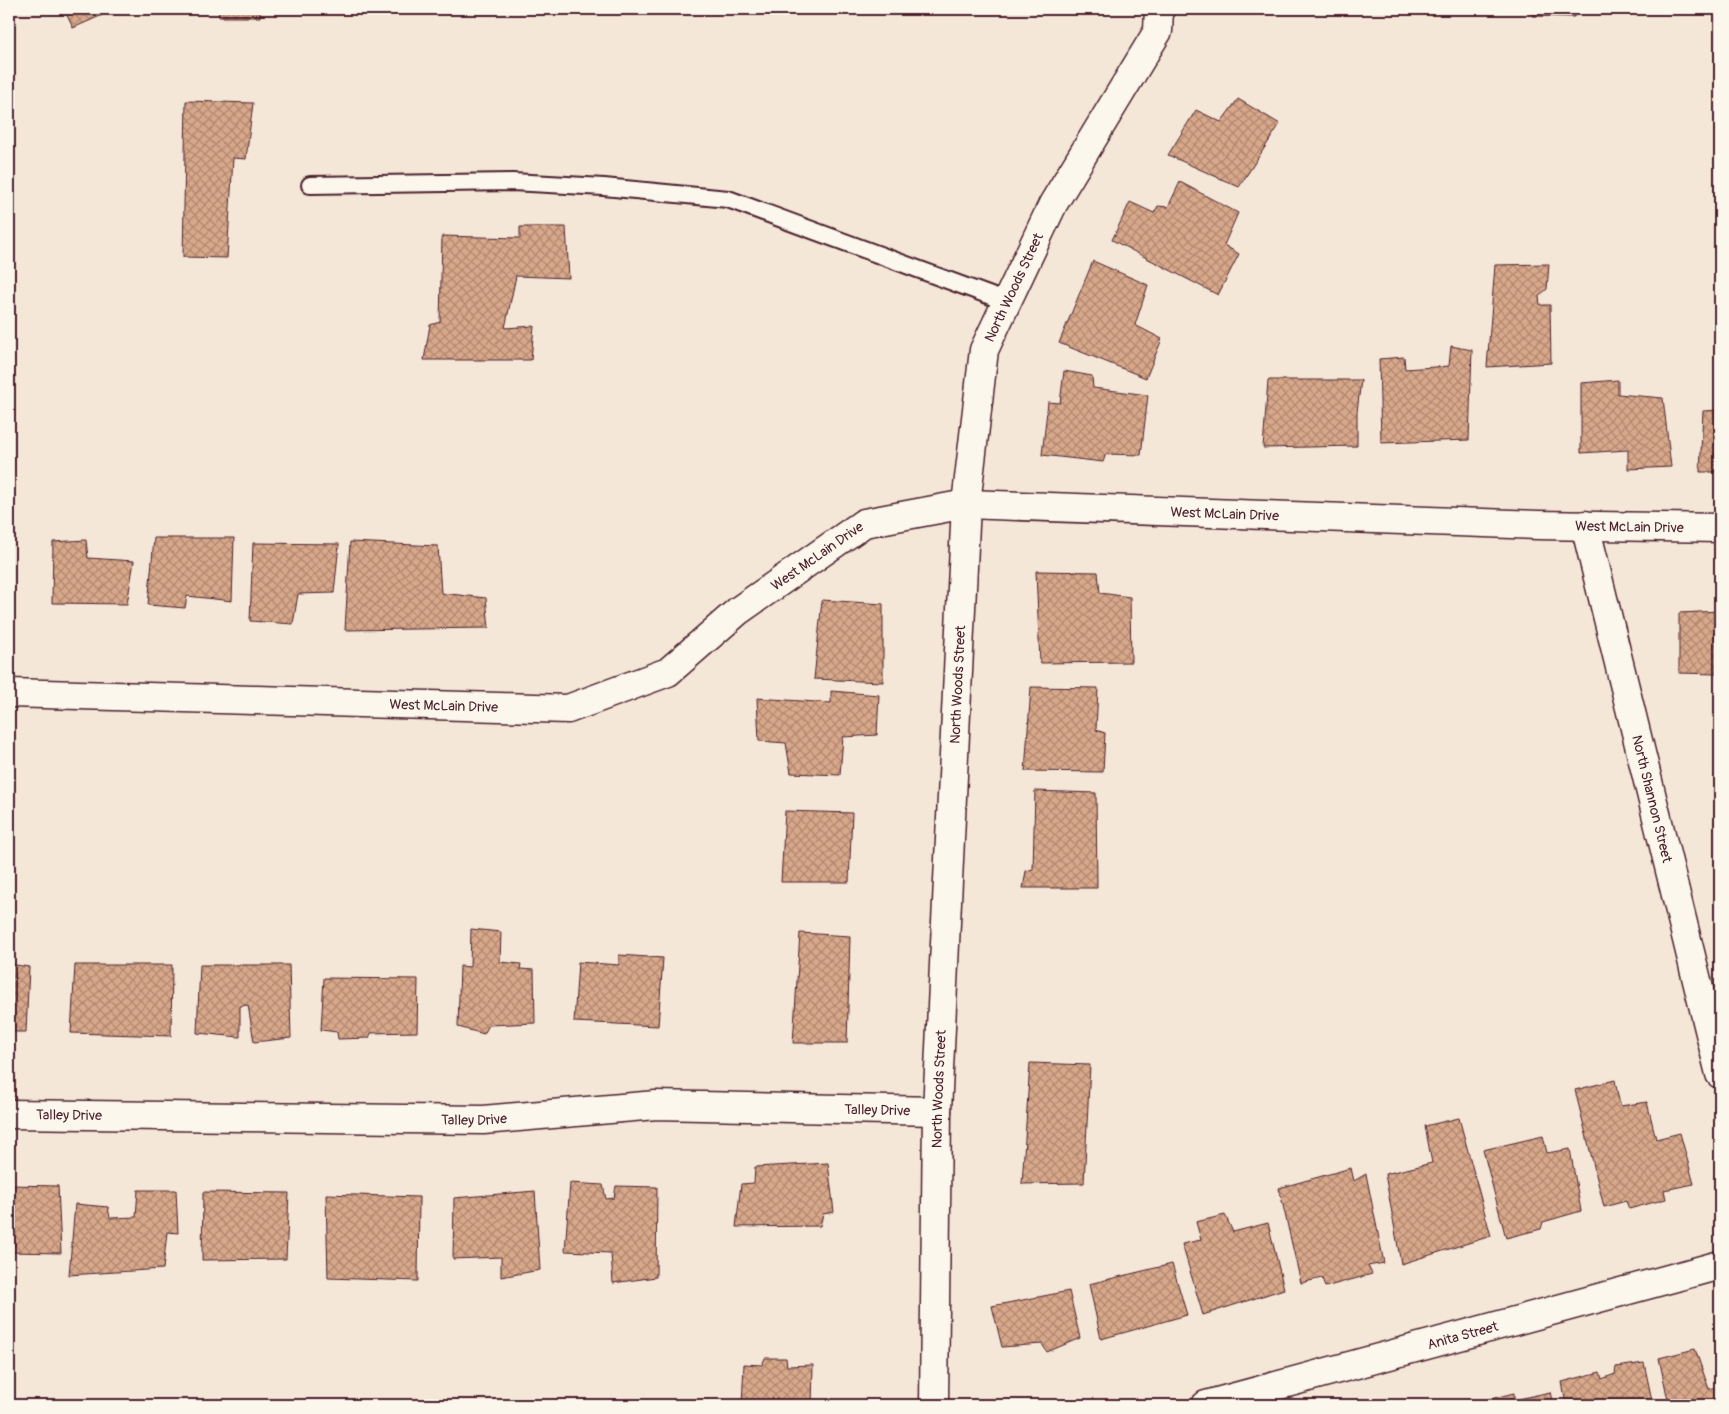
<svg xmlns="http://www.w3.org/2000/svg" width="1729" height="1414" viewBox="0 0 1729 1414" font-family="Pangolin,sans-serif">
<style>
.building{fill:url(#building-cross-hatch);stroke:#4a1f2b}
.lines{fill:none;stroke-linecap:round;stroke-linejoin:round}
.lane-casing{stroke:#4a1f2b;stroke-width:20}
.street-casing{stroke:#4a1f2b;stroke-width:31}
.lane{stroke:#fbf7ec;stroke-width:16}
.street{stroke:#fbf7ec;stroke-width:28}
.labels{text-anchor:middle;stroke-width:4;stroke-linejoin:round;paint-order:stroke}
.street-label{font-size:14px;fill:#4a1f2b;stroke:#fbf7ec}
</style>
<defs>
<pattern id="building-cross-hatch" width="8" height="8" patternUnits="userSpaceOnUse" patternTransform="scale(1.25)"><rect width="8" height="8" fill="#d8a88a"/><path d="M0 0l8 8M0 8l8-8" fill="none" stroke="#b18871"/></pattern>
</defs>
<rect width="100%" height="100%" fill="#f4e7d8"/>
<filter id="ink" filterUnits="userSpaceOnUse"><feTurbulence type="fractalNoise" baseFrequency=".02" numOctaves="2"/><feDisplacementMap in="SourceGraphic" scale="10" xChannelSelector="R" yChannelSelector="G"/><feConvolveMatrix kernelMatrix="1 2 1 2 8 2 1 2 1" color-interpolation-filters="sRGB"/></filter>
<g filter="url(#ink)">
<g class="building">
<polygon points="64,9 106,9 107,13 73,28"/>
<polygon points="218,9 260,9 260,17 219,17"/>
<polygon points="1533,9 1575,9 1574,17 1532,16"/>
<polygon points="1238,99 1280,124 1239,187 1168,155 1196,110 1221,122"/>
<polygon points="186,101 253,103 246,159 233,158 227,258 183,257"/>
<polygon points="1180,182 1238,213 1224,245 1239,254 1218,295 1112,240 1130,202 1154,213 1158,206 1168,207"/>
<polygon points="520,227 566,227 569,278 516,276 505,328 534,326 531,360 424,360 430,325 440,322 442,236 520,238"/>
<polygon points="1093,261 1148,285 1135,325 1162,339 1146,378 1059,343"/>
<polygon points="1549,264 1547,289 1539,296 1540,305 1550,305 1551,363 1487,367 1495,265"/>
<polygon points="1451,346 1472,350 1469,440 1381,443 1379,359 1404,357 1405,369 1449,366"/>
<polygon points="1064,371 1092,376 1093,388 1148,395 1141,455 1106,454 1103,462 1042,455 1048,402 1060,403"/>
<polygon points="1268,380 1361,380 1357,412 1357,446 1263,448"/>
<polygon points="1618,380 1618,394 1663,398 1671,467 1628,469 1628,450 1581,453 1581,383"/>
<polygon points="1720,410 1720,472 1700,472 1703,411"/>
<polygon points="154,538 234,538 232,601 187,596 185,608 148,605"/>
<polygon points="86,540 88,558 134,561 127,604 52,603 53,542"/>
<polygon points="350,542 438,546 441,593 486,598 489,628 345,630"/>
<polygon points="253,543 339,544 334,593 298,594 293,624 250,621"/>
<polygon points="1036,571 1098,572 1100,593 1130,597 1131,662 1040,663"/>
<polygon points="822,600 883,604 883,682 814,679"/>
<polygon points="1720,611 1720,655 1716,674 1679,673 1679,613"/>
<polygon points="1031,687 1098,688 1096,730 1105,733 1103,772 1025,771"/>
<polygon points="831,691 879,695 877,735 843,737 840,775 791,773 786,743 759,741 757,698 831,703"/>
<polygon points="1035,791 1096,793 1097,888 1023,888 1026,871 1033,869"/>
<polygon points="785,811 852,813 849,882 781,882"/>
<polygon points="471,929 501,932 500,962 521,964 520,969 534,970 535,1023 489,1025 484,1034 458,1027 460,966 470,967"/>
<polygon points="800,933 850,936 847,1043 793,1043"/>
<polygon points="619,955 663,958 658,1026 574,1022 578,962 619,965"/>
<polygon points="9,964 29,967 26,1032 9,1032"/>
<polygon points="75,965 172,965 171,1036 71,1033"/>
<polygon points="200,965 289,965 291,1038 254,1042 248,1005 240,1006 240,1037 197,1033"/>
<polygon points="324,978 418,979 417,1032 371,1033 369,1038 338,1039 337,1032 321,1030"/>
<polygon points="1030,1063 1090,1065 1084,1183 1022,1184"/>
<polygon points="1615,1080 1620,1106 1647,1102 1656,1139 1680,1133 1694,1184 1664,1190 1666,1199 1629,1209 1626,1201 1604,1207 1575,1090"/>
<polygon points="1459,1118 1491,1236 1401,1264 1385,1174 1432,1163 1425,1126"/>
<polygon points="1543,1136 1547,1153 1570,1149 1581,1211 1543,1222 1541,1229 1506,1238 1483,1150"/>
<polygon points="828,1163 834,1212 823,1214 820,1226 736,1227 741,1184 754,1183 755,1167"/>
<polygon points="1351,1168 1354,1181 1366,1174 1384,1263 1368,1266 1372,1274 1325,1287 1322,1278 1301,1283 1279,1188"/>
<polygon points="570,1183 603,1185 606,1199 614,1198 616,1186 657,1187 656,1277 613,1283 611,1253 565,1251"/>
<polygon points="9,1185 58,1186 61,1253 9,1252"/>
<polygon points="138,1190 176,1190 178,1233 167,1232 163,1269 69,1275 75,1204 108,1207 110,1218 136,1217"/>
<polygon points="535,1191 540,1270 501,1277 501,1257 453,1259 454,1198"/>
<polygon points="203,1192 289,1193 286,1259 202,1260"/>
<polygon points="326,1194 419,1197 418,1281 328,1278"/>
<polygon points="1225,1215 1233,1232 1268,1223 1284,1289 1203,1315 1182,1244 1201,1240 1196,1222"/>
<polygon points="1172,1264 1187,1315 1101,1339 1089,1284"/>
<polygon points="1069,1291 1080,1338 1047,1352 1042,1344 1002,1347 992,1306"/>
<polygon points="1695,1349 1709,1389 1720,1386 1720,1405 1669,1405 1659,1358"/>
<polygon points="765,1358 786,1358 787,1366 813,1365 812,1405 742,1405 744,1364 762,1365"/>
<polygon points="1644,1363 1653,1405 1566,1405 1562,1382 1600,1372 1602,1379 1615,1374 1616,1367"/>
<polygon points="1550,1392 1553,1405 1466,1405 1514,1393 1514,1400"/>
</g>
<g class="lines">
<g class="lane-casing">
<polyline id="lane" points="310,185 512,182 604,187 728,199 1007,302"/>
</g>
<g class="street-casing">
<g id="street">
<path id="s1" d="M1585,525L1720,1074"/>
<path id="s2" d="M9,693L568,709L668,672L738,611L864,523L966,504L1538,525L1720,528"/>
<path id="s3" d="M9,1114L483,1120L656,1105L937,1111"/>
<path id="s4" d="M934,1405L937,1111L966,504L984,350L1053,204L1158,31L1159,9"/>
<path id="s5" d="M1206,1405L1720,1265"/>
</g>
</g>
<use href="#lane" class="lane"/>
<use href="#street" class="street"/>
</g>
</g>
<g class="labels">
<g class="street-label">
<text dy="5" stroke="none"><textPath href="#s4" startOffset="1126">North Woods Street</textPath></text>
<text dy="5" stroke="none"><textPath href="#s2" startOffset="1275">West McLain Drive</textPath></text>
<text dy="5" stroke="none"><textPath href="#s2" startOffset="1680">West McLain Drive</textPath></text>
<text dy="5" stroke="none"><textPath href="#s2" startOffset="855">West McLain Drive</textPath></text>
<text dy="5" stroke="none"><textPath href="#s4" startOffset="721">North Woods Street</textPath></text>
<text dy="5" stroke="none"><textPath href="#s2" startOffset="435">West McLain Drive</textPath></text>
<text dy="5" stroke="none"><textPath href="#s1" startOffset="282">North Shannon Street</textPath></text>
<text dy="5" stroke="none"><textPath href="#s4" startOffset="316">North Woods Street</textPath></text>
<text dy="5" stroke="none"><textPath href="#s3" startOffset="869">Talley Drive</textPath></text>
<text dy="5" stroke="none"><textPath href="#s3" startOffset="60">Talley Drive</textPath></text>
<text dy="5" stroke="none"><textPath href="#s3" startOffset="465">Talley Drive</textPath></text>
<text dy="5" stroke="none"><textPath href="#s5" startOffset="266">Anita Street</textPath></text>
</g>
</g>
<rect width="1729" height="1414" fill="none" stroke="#fbf7ec" stroke-width="30"/>
<rect x="15" y="15" width="1699" height="1384" fill="none" stroke="#4a1f2b" stroke-width="2" filter="url(#ink)"/>
</svg>
